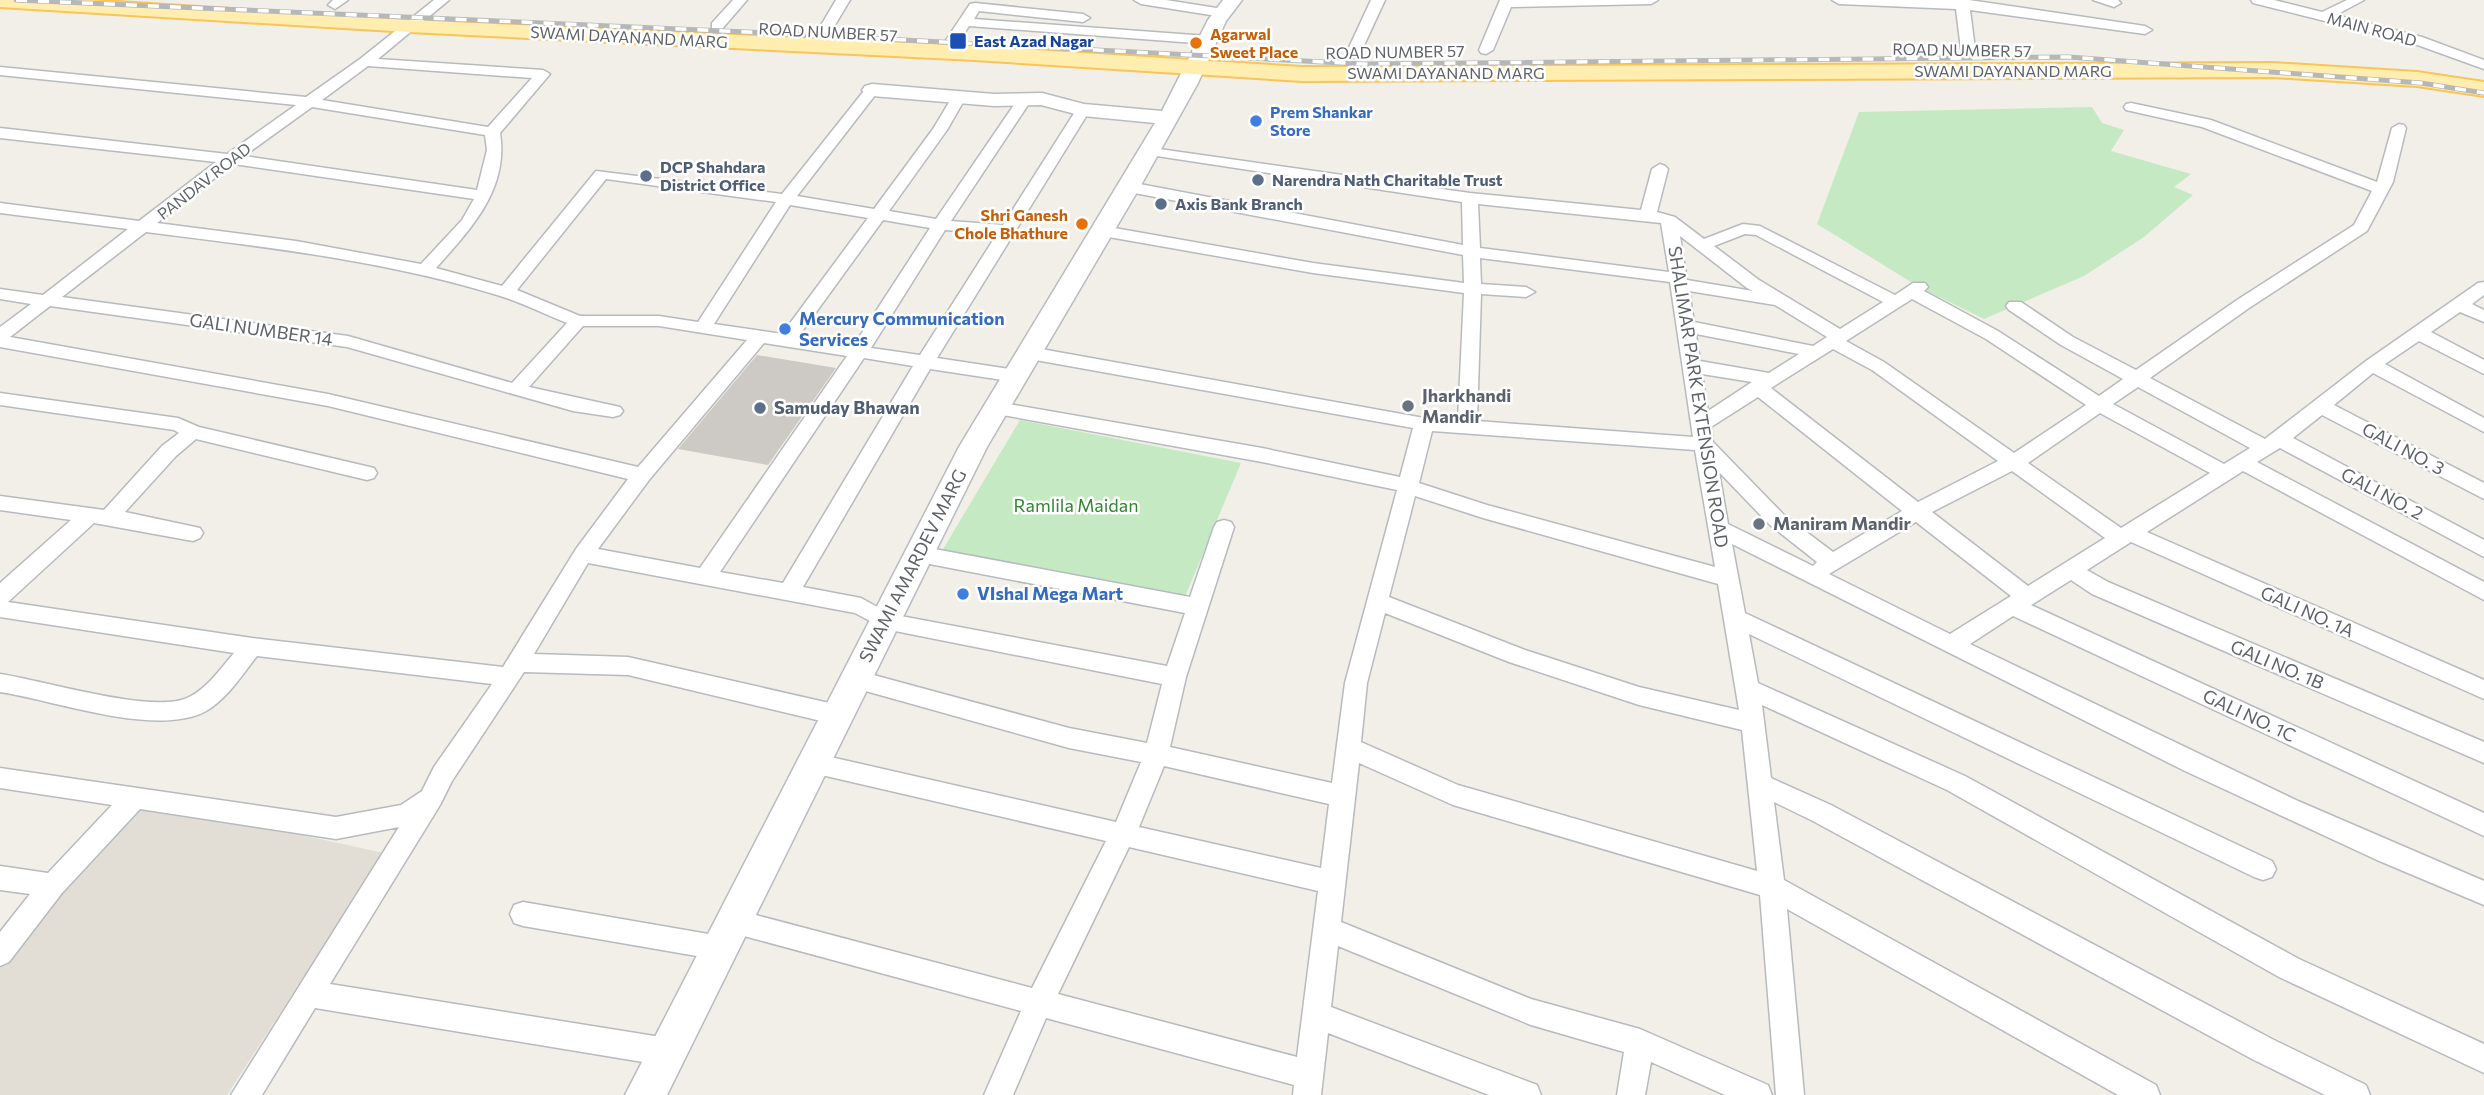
<svg xmlns="http://www.w3.org/2000/svg" width="2484" height="1095" viewBox="0 0 2484 1095" font-family="Commissioner,sans-serif">
<style>
.education{fill:#e2ded5}
.green{fill:#c5eac3}
.building{fill:#cdc9c4}
.lines{fill:none;stroke-linecap:round;stroke-linejoin:round}
.street-casing{stroke:#b7babe;stroke-width:3}
.secondary-casing{stroke:#b8bcc1;stroke-width:3}
.primary-casing{stroke:#fac458;stroke-width:4}
.street{fill:#fff;fill-rule:evenodd}
.secondary{fill:#fff;fill-rule:evenodd}
.primary{fill:#ffeeaf;fill-rule:evenodd}
.rail-casing{stroke:#b6b7b8;stroke-width:5}
.rail{stroke:#fff;stroke-width:3.5;stroke-dasharray:11;stroke-linecap:butt}
.transit-dot{fill:#1a4fb4;stroke:#fff;stroke-width:2.5}
.food-dot{fill:#e8710a;stroke:#fff;stroke-width:2.5}
.shop-dot{fill:#3f7fe0;stroke:#fff;stroke-width:2.5}
.service-dot{fill:#5c6f8a;stroke:#fff;stroke-width:2.5}
.worship-dot{fill:#6b7280;stroke:#fff;stroke-width:2.5}
.labels{text-anchor:middle;stroke-width:5;stroke-linejoin:round;paint-order:stroke}
.far-street-label{font-size:16px;fill:#5e6368;stroke:#fff}
.far-food-label{font-size:16px;font-weight:bold;fill:#c56008;stroke:#fff;text-anchor:start}
.far-transit-label{font-size:16px;font-weight:bold;fill:#164399;stroke:#fff;text-anchor:start}
.far-shop-label{font-size:16px;font-weight:bold;fill:#366cbe;stroke:#fff;text-anchor:start}
.far-service-label{font-size:16px;font-weight:bold;fill:#4e5e75;stroke:#fff;text-anchor:start}
.shop-label{font-size:18px;font-weight:bold;fill:#366cbe;stroke:#fff;text-anchor:start}
.street-label{font-size:18px;fill:#5e6368;stroke:#fff}
.worship-label{font-size:18px;font-weight:bold;fill:#5b616d;stroke:#fff;text-anchor:start}
.service-label{font-size:18px;font-weight:bold;fill:#4e5e75;stroke:#fff;text-anchor:start}
.park-label{font-size:18px;fill:#308530;stroke:#fff}
</style>
<rect width="100%" height="100%" fill="#f1efe7"/>
<polygon class="education" points="122,796 384,853 227,1095 0,1095 0,943"/>
<g class="green">
<polygon points="2092,107 2102,123 2124,130 2111,151 2191,174 2174,187 2193,195 2144,237 2084,276 1984,319 1919,287 1817,224 1859,112"/>
<polygon points="1020,420 1241,463 1184,599 942,551"/>
</g>
<polygon class="building" points="757,355 836,368 768,465 678,449"/>
<g class="lines">
<g class="street-casing">
<g id="street">
<polygon points="333,0 348,0 335,9 328,5"/>
<path d="M434,0H449L378,59L543,70L550,74L500,133C509,189 471,229 436,268L502,286L596,171L782,194L867,87L872,86L879,90L797,196L874,209L933,129L954,94L959,93L966,97L947,130L889,211L936,219L1020,96L1025,95L1032,99L951,221L1003,225L1078,107H1088L1090,110L937,358L1016,370L1025,376L1016,382L930,369L803,587L861,598L890,614L1167,666L1185,613L919,562L912,559L908,554L912,549L919,546L1190,597L1214,527L1217,522L1224,520L1231,522L1234,527L1186,677L1170,747L1332,783L1345,683L1397,490L1262,462L997,414L990,412L988,408L990,404L997,402L1262,448L1400,477L1413,428L1030,359L1021,353L1030,347L1424,418L1458,420L1464,293L1313,273L1103,236L1095,231L1103,226L1313,263L1464,283L1463,255L1129,192L1121,187L1129,182L1463,245L1462,202L1150,155L1145,153L1142,150L1145,147L1470,193L1641,210L1652,169L1660,164L1665,166L1668,169L1657,212L1675,217L1704,239L1743,224L1760,226L1895,295L1913,283H1925L1928,287L1924,291L1998,331L2099,396L2123,379L2061,345L2009,310L2006,306L2009,302H2021L2073,337L2136,370L2237,300L2354,225L2372,191L2202,127L2126,110L2124,107L2126,104L2131,103L2211,120L2377,182L2392,128L2399,124L2404,125L2406,128L2393,182L2367,231L2249,308L2150,378L2265,439L2366,361L2478,283L2484,282V295L2472,304L2484,310V322L2460,312L2431,332L2484,360V374L2419,341L2385,364L2484,418V432L2373,373L2334,405L2484,483V499L2322,415L2293,438L2484,540V557L2280,448L2257,462L2484,582V600L2243,471L2147,532L2484,680V699L2131,542L2087,570L2108,582L2484,742V763L2092,594L2071,580L2031,605L2484,813V836L2013,616L1970,644L2298,801L2484,881V905L2377,860L2185,771L1732,544L1745,613L2272,861L2276,869L2272,877L2263,880L2254,877L1749,634L1758,683L1965,776L2299,959L2484,1044V1073L2279,977L1947,790L1762,705L1771,778L1831,805L2272,1039L2366,1085L2370,1095H2325L2252,1059L1813,821L1774,802L1784,880L2156,1085L2160,1095H2118L1787,909L1804,1095H1776L1760,895L1453,805L1359,763L1341,922L1531,999L1640,1029L1768,1085L1772,1095H1725L1651,1062L1645,1095H1617L1624,1052L1531,1025L1338,946L1331,1007L1537,1085L1541,1095H1489L1328,1033L1321,1095H1293L1294,1085L1046,1018L1013,1095H984L1021,1011L733,933L724,930L720,921L724,912L733,909L1032,988L1106,841L813,773L804,770L801,763L804,756L813,753L1116,822L1141,762L1069,748L855,688L847,685L844,679L847,673L855,670L1069,728L1147,743L1162,684L885,629L855,613L588,563L534,654L628,657L838,705L846,708L850,715L846,722L838,725L628,675L524,672L452,781L440,805L330,984L667,1038L677,1042L681,1052L677,1062L667,1066L315,1008L262,1095H231L399,827L336,839L140,809L62,893L9,962L0,966V932L30,894L0,890V866L48,873L112,805L0,788V768L336,817L401,805L422,791L434,767L492,684L257,656C242,675 227,699 206,711C157,738 54,700 0,692V674C42,680 151,714 187,698C206,690 221,668 234,653L0,617V583L71,520L0,510V496L104,510L162,446L179,433L174,430L0,405V393L178,418L199,427L374,468L377,473L374,478L367,480L196,439L176,456L125,512L200,528L203,533L200,538L193,541L94,523L8,602L252,638L503,667L576,549L628,479L328,406L0,347V327L31,304L0,299V289L43,295L128,229L0,213V203L139,221L216,162L0,138V128L227,154L296,105L0,75V67L306,97L360,59ZM368,66L532,78L488,127L322,100ZM312,107L485,135L487,150L477,190L244,156ZM233,164L474,199L462,220L421,264L296,241L157,223ZM606,179L776,202L698,322L659,316H580L517,290ZM1478,204L1661,223L1669,272L1480,248ZM790,205L868,218L782,334L714,324ZM883,220L930,228L854,345L798,337ZM945,230L997,234L920,355L871,348ZM146,232C264,247 383,260 497,295C521,302 544,314 567,323L512,383L348,336L62,297ZM1745,234L1756,235L1883,302L1840,329L1759,280L1714,246ZM1680,236L1747,288L1753,291L1687,280ZM1480,258L1670,282L1693,437L1477,421L1481,294L1526,297L1535,292L1526,287L1481,284ZM1689,291L1775,305L1827,337L1813,346L1694,322ZM1912,299L1986,339L2086,405L2014,453L1884,362L1846,341ZM50,306L347,347L573,411L613,417L620,415L623,411L620,407L529,387L583,326H659L747,340L638,467L328,394L10,337ZM1696,334L1799,354L1769,373L1700,361ZM764,343L847,356L700,568L598,549L649,480ZM1833,349L1872,370L1998,461L1918,502L1771,388ZM864,358L913,366L783,583L720,572ZM1702,374L1752,382L1708,411ZM2138,387L2250,448L2224,464L2113,404ZM1758,397L1902,511L1833,552L1784,515L1713,442L1711,427ZM2100,413L2210,473L2121,528L2028,463ZM1432,431L1695,450L1715,567L1487,505L1419,483ZM2012,471L2105,538L2028,586L1932,512ZM1719,472L1770,525L1817,562L1813,566L1728,524ZM1415,496L1483,518L1718,584L1739,710L1639,687L1525,650L1389,597ZM1916,522L2011,596L1950,634L1829,574ZM1385,613L1509,662L1639,705L1742,730L1757,871L1458,785L1361,742L1367,683ZM1164,766L1329,804L1321,868L1139,827ZM1129,847L1318,891L1297,1057L1058,994Z"/>
<polygon points="733,0 747,0 722,29 712,29 712,23"/>
<polygon points="836,0 850,0 829,35 819,35 817,32"/>
<polygon points="1134,0 1166,0 1223,9 1230,13 1223,17 1141,4"/>
<polygon points="1371,0 1385,0 1360,54 1353,58 1348,57 1346,54"/>
<polygon points="1500,0 1658,0 1651,4 1511,7 1493,50 1486,54 1481,53 1479,50"/>
<polygon points="1832,0 1969,0 2145,26 2152,30 2145,34 1970,10 1975,49 1968,53 1961,49 1956,9 1839,4"/>
<polygon points="2093,0 2118,0 2121,3 2114,7"/>
<polygon points="2251,0 2274,0 2322,12 2347,0 2364,0 2336,15 2422,37 2484,60 2484,69 2412,43 2253,3"/>
<polygon points="975,3 1083,14 1090,18 1083,22 979,11 974,19 1208,36 1215,40 1208,44 969,26 958,43 948,43 946,40 970,4"/>
<polygon points="523,902 720,936 729,939 733,948 729,957 720,960 523,926 514,923 510,914 514,905"/>
</g>
</g>
<g class="secondary-casing">
<polygon id="secondary" points="1223,0 1242,0 1226,21 1198,83 1140,187 987,447 667,1095 625,1095 959,447 1155,123 1083,116 1041,105 994,106 872,96 865,94 862,90 865,86 872,84 994,94 1042,93 1084,104 1162,111 1208,20"/>
</g>
<g class="primary-casing">
<polygon id="primary" points="0,0 86,0 409,20 975,46 1302,67 2273,63 2417,72 2484,82 2484,96 2417,86 2273,77 1302,81 975,60 409,32 0,7"/>
</g>
<use href="#street" class="street"/>
<use href="#secondary" class="secondary"/>
<use href="#primary" class="primary"/>
<g class="rail-casing">
<polyline id="rail" points="16,0 771,33 1363,64 2069,57 2421,83 2484,93"/>
</g>
<use href="#rail" class="rail"/>
</g>
<rect class="transit-dot" x="949" y="32" width="18" height="18" rx="3.5"/>
<g class="food-dot">
<circle cx="1196" cy="43" r="7"/>
<circle cx="1082" cy="224" r="7"/>
</g>
<g class="shop-dot">
<circle cx="1256" cy="121" r="7"/>
<circle cx="785" cy="329" r="7"/>
<circle cx="963" cy="594" r="7"/>
</g>
<g class="service-dot">
<circle cx="646" cy="176" r="7"/>
<circle cx="1258" cy="180" r="7"/>
<circle cx="1161" cy="204" r="7"/>
<circle cx="760" cy="408" r="7"/>
</g>
<g class="worship-dot">
<circle cx="1408" cy="406" r="7"/>
<circle cx="1759" cy="524" r="7"/>
</g>
<g class="labels">
<g class="far-street-label">
<text transform="translate(2372 29) rotate(15)" y="6">MAIN ROAD</text>
<text transform="translate(828 32) rotate(3)" y="6">ROAD NUMBER 57</text>
<text transform="translate(629 37) rotate(3)" y="6">SWAMI DAYANAND MARG</text>
<text transform="translate(1962 50) rotate(1)" y="6">ROAD NUMBER 57</text>
<text transform="translate(1395 52) rotate(-1)" y="6">ROAD NUMBER 57</text>
<text x="2013" y="77">SWAMI DAYANAND MARG</text>
<text x="1446" y="79">SWAMI DAYANAND MARG</text>
<text transform="translate(204 181) rotate(-38)" y="6">PANDAV ROAD</text>
</g>
<g class="far-food-label">
<text x="1210" y="40">Agarwal<tspan x="1210" dy="18">Sweet Place</tspan></text>
<text x="1068" y="221" text-anchor="end">Shri Ganesh<tspan x="1068" dy="18">Chole Bhathure</tspan></text>
</g>
<g class="far-transit-label">
<text x="974" y="47">East Azad Nagar</text>
</g>
<g class="far-shop-label">
<text x="1270" y="118">Prem Shankar<tspan x="1270" dy="18">Store</tspan></text>
</g>
<g class="far-service-label">
<text x="660" y="173">DCP Shahdara<tspan x="660" dy="18">District Office</tspan></text>
<text x="1272" y="186">Narendra Nath Charitable Trust</text>
<text x="1175" y="210">Axis Bank Branch</text>
</g>
<g class="shop-label">
<text x="799" y="325">Mercury Communication<tspan x="799" dy="21">Services</tspan></text>
<text x="977" y="600">VIshal Mega Mart</text>
</g>
<g class="street-label">
<text transform="translate(261 330) rotate(8)" y="6">GALI NUMBER 14</text>
<text transform="translate(1698 397) rotate(81)" y="6">SHALIMAR PARK EXTENSION ROAD</text>
<text transform="translate(2403 449) rotate(28)" y="6">GALI NO. 3</text>
<text transform="translate(2382 494) rotate(28)" y="6">GALI NO. 2</text>
<text transform="translate(913 566) rotate(-63)" y="6">SWAMI AMARDEV MARG</text>
<text transform="translate(2307 612) rotate(24)" y="6">GALI NO. 1A</text>
<text transform="translate(2277 665) rotate(23)" y="6">GALI NO. 1B</text>
<text transform="translate(2249 716) rotate(25)" y="6">GALI NO. 1C</text>
</g>
<g class="worship-label">
<text x="1422" y="402">Jharkhandi<tspan x="1422" dy="21">Mandir</tspan></text>
<text x="1773" y="530">Maniram Mandir</text>
</g>
<g class="service-label">
<text x="774" y="414">Samuday Bhawan</text>
</g>
<g class="park-label">
<text x="1076" y="512">Ramlila Maidan</text>
</g>
</g>
</svg>
